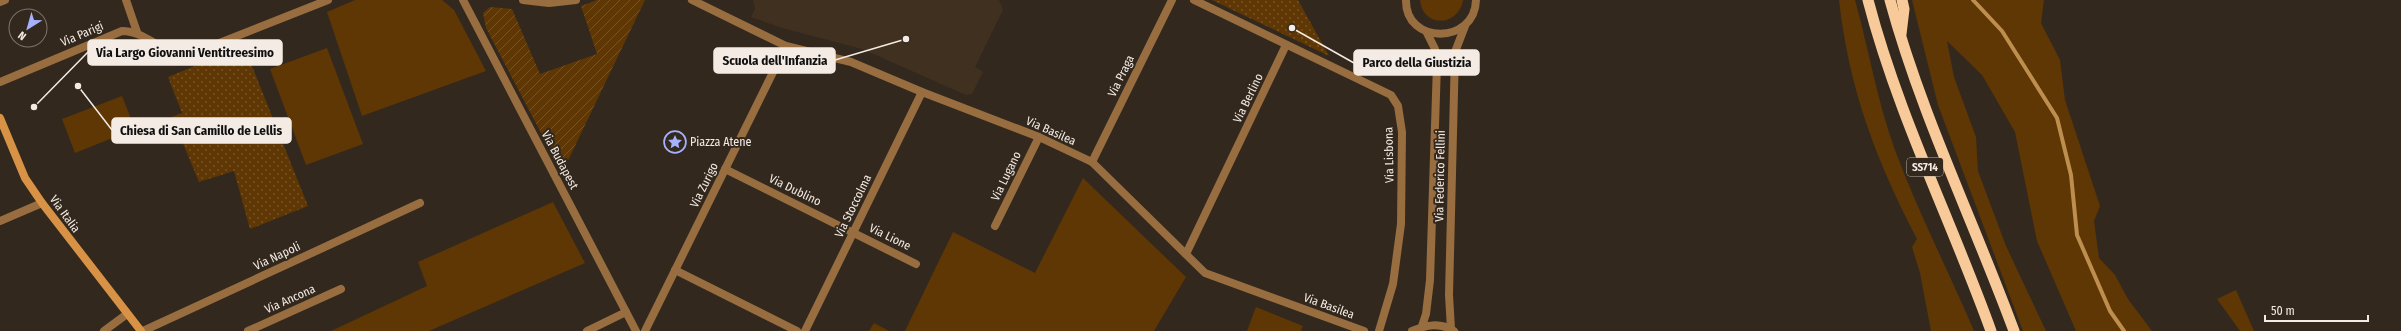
<svg xmlns="http://www.w3.org/2000/svg" width="2401" height="331" viewBox="0 0 2401 331" font-family="'Fira Sans Condensed',sans-serif">
<style>
.built{fill:#403020}
.grass{fill:#5e3704}
.park{fill:url(#park-dots)}
.garden{fill:url(#garden-furrows)}
.lines{fill:none;stroke-linecap:round;stroke-linejoin:round}
.stream{stroke:#be8e4e;stroke-width:4}
.minor{stroke:#986d40;stroke-width:8}
.tertiary{stroke:#986d40;stroke-width:8}
.secondary{stroke:#d79245;stroke-width:8}
.trunk{stroke:#f8ca99;stroke-width:11}
.labels{text-anchor:middle;stroke-width:4;stroke-linejoin:round;paint-order:stroke}
.shield{fill:#33281d;stroke:#b9b0a8;stroke-width:1}
.shield-label{font-size:11px;font-weight:bold;fill:#f3ebe4}
.street-label{font-size:12px;fill:#f3ebe4;stroke:#33281d}
.poi-label{font-size:12px;fill:#f3ebe4;stroke:#33281d;text-anchor:start}
.leader{fill:none;stroke:#f3ebe4;stroke-width:1.5}
.callout-dot{fill:#f3ebe4;stroke:#33281d;stroke-width:1.5}
.callout{fill:#f3ebe4;stroke:#f3ebe4;stroke-width:1.5}
.callout-label{font-size:13px;text-anchor:middle;font-weight:bold;fill:#111}
</style>
<defs>
<pattern id="park-dots" width="8" height="8" patternUnits="userSpaceOnUse"><rect width="8" height="8" fill="#5e3704"/><path d="M2 2h.1M6 6h.1" fill="none" stroke="#765428" stroke-width="1.8" stroke-linecap="round"/></pattern>
<pattern id="garden-furrows" width="10" height="10" patternUnits="userSpaceOnUse"><rect width="10" height="10" fill="#5e3704"/><path d="M-1 1l2-2M0 10L10 0M9 11l2-2" fill="none" stroke="#765428"/></pattern>
</defs>
<rect width="100%" height="100%" fill="#33281d"/>
<polygon class="built" points="753,0 999,0 1003,10 975,67 983,72 972,94 966,95 862,49 782,28 751,17 755,9"/>
<g class="grass">
<polygon points="355,0 442,0 454,10 486,71 362,116 327,12"/>
<path d="M1420,0H1463V1C1457,28 1422,27 1420,0Z"/>
<path d="M1839,0H1855C1869,50 1877,101 1895,150C1918,212 1948,270 1974,331H1931L1920,273L1912,247L1917,239C1876,160 1849,89 1839,0Z"/>
<polygon points="1912,0 2044,0 2041,23 2060,60 2065,100 2100,206 2094,221 2099,258 2115,275 2128,299 2152,331 2076,331 2037,241 2015,132 1982,75 1947,41 1954,77 1976,137 1978,171 2006,246 2046,331 2023,331 1938,105"/>
<polygon points="327,48 363,144 306,165 270,69"/>
<polygon points="122,96 135,129 75,153 62,119"/>
<polygon points="1083,178 1186,277 1154,331 905,331 953,232 1035,273"/>
<polygon points="553,202 585,263 429,331 331,331 427,286 418,262"/>
<polygon points="2236,290 2254,331 2240,331 2217,299"/>
<polygon points="1256,307 1303,326 1301,331 1247,331"/>
<polygon points="874,323 889,331 869,331"/>
</g>
<g class="park">
<polygon points="1212,0 1298,0 1329,56"/>
<polygon points="244,46 308,206 250,229 234,171 199,182 172,117 182,113 168,77"/>
</g>
<polygon class="garden" points="597,0 645,0 562,173 486,28 483,13 490,7 512,9 540,74 597,54 581,6"/>
<g class="lines">
<polyline class="stream" points="1973,0 2002,31 2057,118 2071,175 2077,235 2110,311 2124,331"/>
<g class="minor">
<polyline points="126,0 137,32"/>
<polyline points="463,0 636,331"/>
<polyline points="523,0 549,3 576,0"/>
<polyline points="692,0 786,46 851,62 922,92 1039,137 1092,162 1205,273 1364,331"/>
<polyline points="1194,0 1391,95 1398,106 1402,132 1401,224 1393,284 1379,331"/>
<polyline points="0,2 5,0"/>
<path d="M0,82L122,31C148,31 164,57 189,55L328,0"/>
<polyline points="1092,162 1172,0"/>
<polyline points="725,169 916,264"/>
<polyline points="0,221 42,203"/>
<polyline points="995,226 1039,137"/>
<polyline points="1186,254 1286,45"/>
<polyline points="675,270 797,331"/>
<polyline points="104,331 127,314"/>
<polyline points="143,331 420,203"/>
<polyline points="248,331 341,289"/>
<polyline points="587,331 626,312"/>
<polyline points="645,331 786,46"/>
<polyline points="805,331 922,92"/>
</g>
<g class="tertiary">
<path d="M1406,0C1405,45 1475,45 1476,0"/>
<polyline points="1422,326 1426,314 1430,280 1437,64 1435,49 1427,33"/>
<polyline points="1451,329 1449,295 1455,52 1465,26"/>
<path d="M1412,331C1426,325 1440,322 1454,331"/>
</g>
<polyline class="secondary" points="0,118 25,178 42,203 141,331"/>
<g class="trunk">
<path d="M1868,0C1898,115 1951,220 1991,331"/>
<path d="M1890,0C1921,114 1973,220 2014,331"/>
<polyline points="1901,34 1904,9 1902,0"/>
</g>
</g>
<defs>
<g id="sight-ring" transform="scale(1.15)"><circle r="9.5" fill="#33281d" stroke="#a5b1fc" stroke-width="1.5"/><path d="M0-6L1.8-2.2L6-1.7L2.9 1.2L3.7 5.4L0 3.3L-3.7 5.4L-2.9 1.2L-6-1.7L-1.8-2.2Z" fill="#a5b1fc"/></g>
</defs>
<g fill-rule="evenodd">
<use href="#sight-ring" x="675" y="142"/>
</g>
<g class="labels">
<rect class="shield" x="1907" y="158" width="36" height="18" rx="3"/>
<g class="shield-label">
<text x="1925" y="171">SS714</text>
</g>
<g class="street-label">
<text transform="translate(82 34) rotate(-23)" y="4">Via Parigi</text>
<text transform="translate(1121 76) rotate(-64)" y="4">Via Praga</text>
<text transform="translate(1248 98) rotate(-64)" y="4">Via Berlino</text>
<text transform="translate(1051 131) rotate(24)" y="4">Via Basilea</text>
<text transform="translate(1389 155) rotate(-91)" y="4">Via Lisbona</text>
<text transform="translate(560 160) rotate(62)" y="4">Via Budapest</text>
<text transform="translate(1006 176) rotate(-64)" y="4">Via Lugano</text>
<text transform="translate(1440 176) rotate(-89)" y="4">Via Federico Fellini</text>
<text transform="translate(704 185) rotate(-64)" y="4">Via Zurigo</text>
<text transform="translate(795 190) rotate(26)" y="4">Via Dublino</text>
<text transform="translate(853 206) rotate(-64)" y="4">Via Stoccolma</text>
<text transform="translate(65 214) rotate(54)" y="4">Via Italia</text>
<text transform="translate(890 237) rotate(26)" y="4">Via Lione</text>
<text transform="translate(277 256) rotate(-25)" y="4">Via Napoli</text>
<text transform="translate(290 299) rotate(-24)" y="4">Via Ancona</text>
<text transform="translate(1329 306) rotate(20)" y="4">Via Basilea</text>
</g>
<g class="poi-label">
<text x="690" y="146">Piazza Atene</text>
</g>
</g>
<path class="leader" d="M34 107L88 52M906 39L835 60M1292 28L1354 63M78 86L112 130"/>
<g class="callout-dot">
<circle cx="34" cy="107" r="4"/>
<circle cx="906" cy="39" r="4"/>
<circle cx="1292" cy="28" r="4"/>
<circle cx="78" cy="86" r="4"/>
</g>
<g class="callout">
<rect x="88" y="40" width="194" height="25" rx="4"/>
<rect x="714" y="48" width="121" height="25" rx="4"/>
<rect x="1354" y="50" width="125" height="25" rx="4"/>
<rect x="112" y="118" width="179" height="25" rx="4"/>
</g>
<g class="callout-label">
<text x="185" y="57">Via Largo Giovanni Ventitreesimo</text>
<text x="775" y="65">Scuola dell'Infanzia</text>
<text x="1417" y="67">Parco della Giustizia</text>
<text x="201" y="135">Chiesa di San Camillo de Lellis</text>
</g>
<g transform="translate(28 28) rotate(217)"><circle r="19" fill="#33281d" stroke="#80766d"/>
<path d="M0-3L7 15L0 10L-7 15Z" fill="#a5b1fc"/>
<text y="-6" font-size="11" font-weight="bold" text-anchor="middle" fill="#f3ebe4">N</text>
</g>
<path d="M2265 315v6h103v-6" fill="none" stroke="#f3ebe4" stroke-width="2"/>
<text x="2271" y="315" font-size="12" fill="#f3ebe4" stroke="#33281d" stroke-width="3" paint-order="stroke">50 m</text>
</svg>
